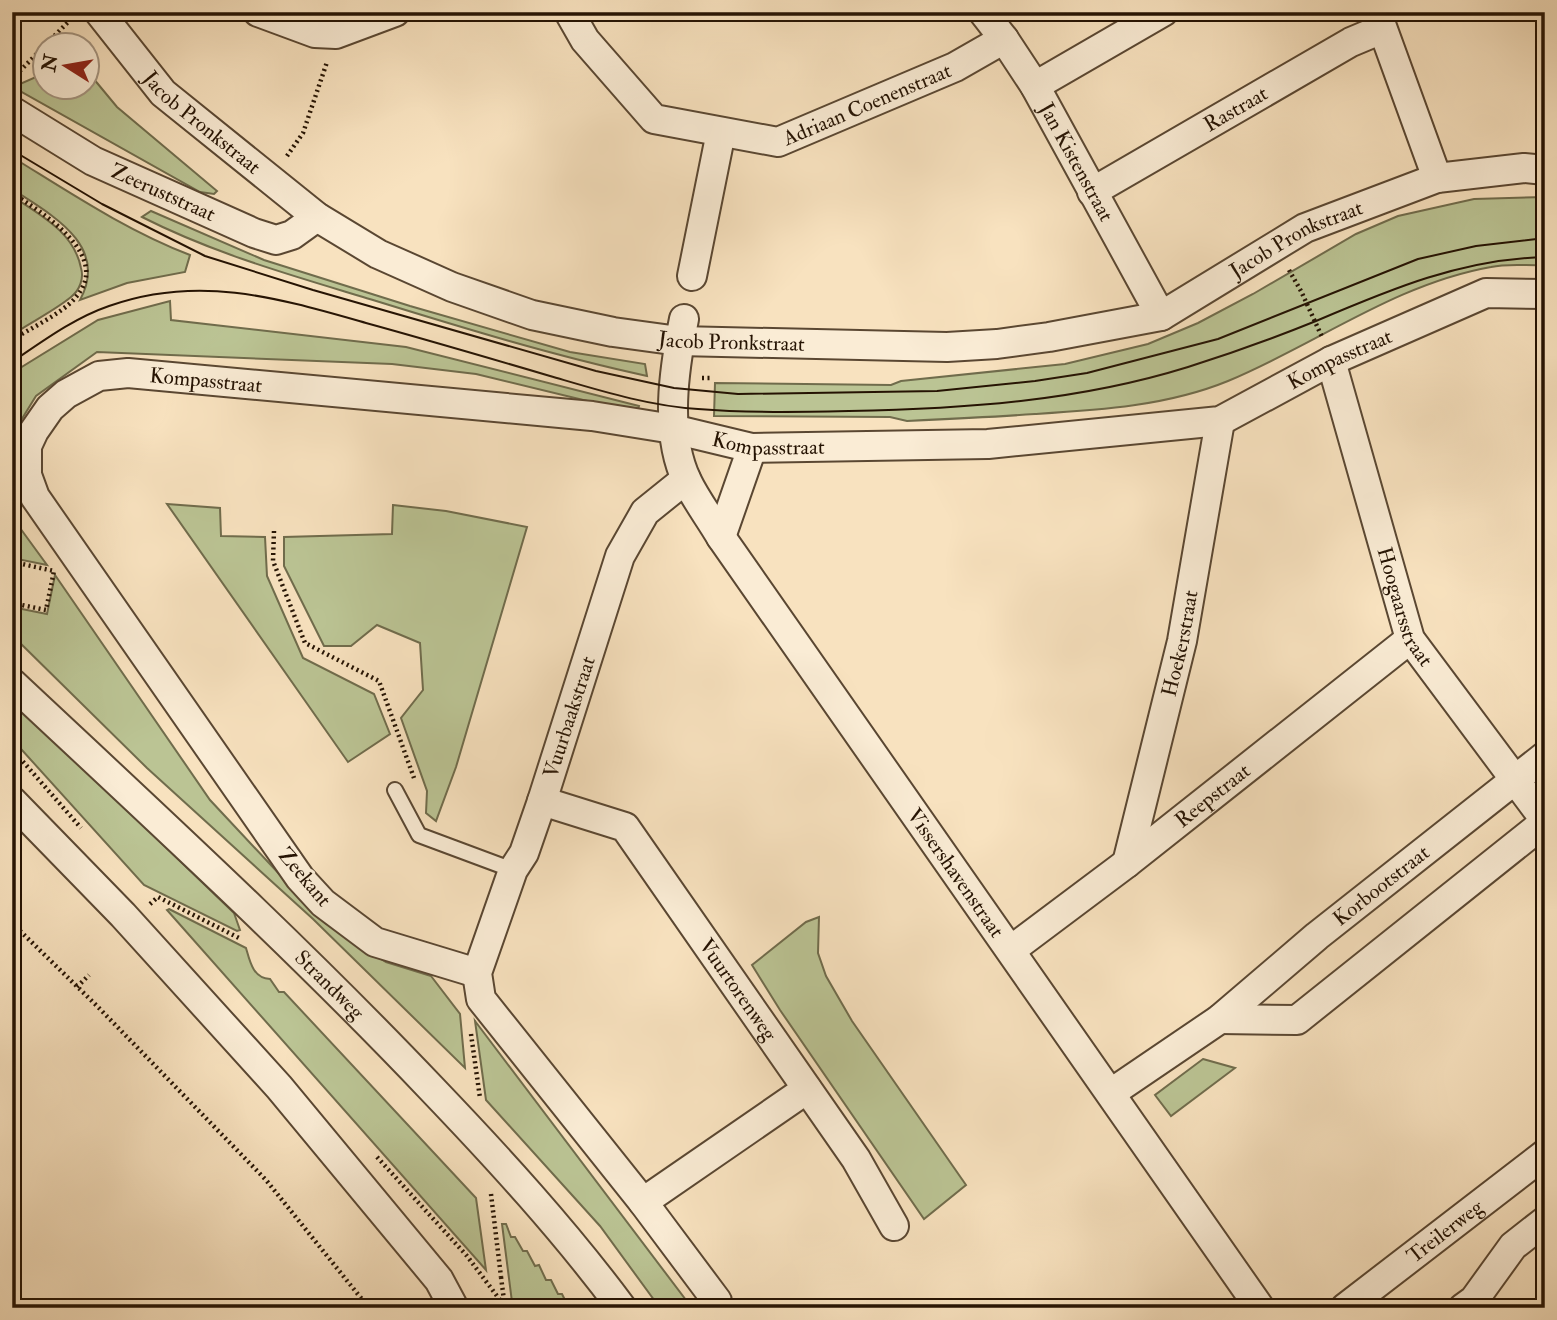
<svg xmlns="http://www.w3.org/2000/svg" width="1557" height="1320" viewBox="0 0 1557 1320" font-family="'IM FELL Double Pica',serif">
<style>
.green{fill:#bbc494;stroke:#706c4c;stroke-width:2}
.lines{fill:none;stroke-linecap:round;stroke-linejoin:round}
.lane-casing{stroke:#5a4732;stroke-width:18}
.street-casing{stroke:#5a4732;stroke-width:32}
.path{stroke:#251303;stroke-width:4.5;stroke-dasharray:2 3.5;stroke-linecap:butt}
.lane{stroke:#faecd5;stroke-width:14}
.street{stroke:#faecd5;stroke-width:28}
.tram{stroke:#251303;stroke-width:2}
.path-bridge{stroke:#251303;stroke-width:4.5;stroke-dasharray:2 3.5;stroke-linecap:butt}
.labels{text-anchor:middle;stroke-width:6;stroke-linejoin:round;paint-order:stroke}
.street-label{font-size:21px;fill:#251303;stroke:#faecd5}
</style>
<rect width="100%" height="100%" fill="#f8e2bf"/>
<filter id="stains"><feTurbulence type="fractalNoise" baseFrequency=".00286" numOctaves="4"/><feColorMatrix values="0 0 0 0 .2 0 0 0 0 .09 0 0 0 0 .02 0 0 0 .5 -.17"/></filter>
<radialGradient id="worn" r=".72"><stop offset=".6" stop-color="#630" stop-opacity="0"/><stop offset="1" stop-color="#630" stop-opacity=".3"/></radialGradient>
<g class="green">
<polygon points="88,72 117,107 217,191 214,194 200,192 13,87 45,73 46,88 88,88"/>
<path d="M12,157C69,192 127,231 190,255L185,272L127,283L80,300C110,245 50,214 12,189Z"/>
<path d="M12,196C40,215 74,232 81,268C84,278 80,290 71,297C54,311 31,322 12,335Z"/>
<path d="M1545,197V265C1528,266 1508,263 1491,267C1395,284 1317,344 1228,381C1167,406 1100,410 1035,414C992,417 950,419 907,421L890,417L714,416L715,383L891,385L901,381L1065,364L1148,344L1198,323L1253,294L1356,234L1398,216L1474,199Z"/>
<path d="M151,211L264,260L410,306L570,352L645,364L647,376C550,355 457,326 363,297C287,274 213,253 142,217Z"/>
<polygon points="170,301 171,320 406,347 639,406 637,413 476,374 392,364 97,352 36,396 12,435 12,373 98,320"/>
<polygon points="167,504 220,508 221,536 265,537 267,576 303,658 374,694 390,734 348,762"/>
<polygon points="393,505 446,511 527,527 456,767 436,821 426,813 427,791 401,718 423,690 420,643 377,625 351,646 324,646 284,566 284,537 392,534"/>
<polygon points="12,517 47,565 12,558"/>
<polygon points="55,575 210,800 325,923 386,962 431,976 460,1014 465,1068 313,919 147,768 12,635 12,607 47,614"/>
<polygon points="12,699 234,913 240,930 237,931 144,885 12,739"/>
<path d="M169,909L246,948C250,962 253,978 270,979L279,992H284L476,1198L486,1270L167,910Z"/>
<polygon points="819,917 818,953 826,976 852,1021 966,1185 924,1219 780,1010 752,965 806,922"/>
<polygon points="475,1021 692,1308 660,1308 600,1226 486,1100"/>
<polygon points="1203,1059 1235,1068 1171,1116 1155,1095"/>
<polygon points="502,1224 506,1224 511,1237 515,1237 523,1251 527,1251 535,1266 539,1265 546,1280 551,1280 558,1294 562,1294 569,1308 516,1308 512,1302"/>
</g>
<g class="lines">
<g class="lane-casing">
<polyline id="lane" points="395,790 419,835 513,870"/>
</g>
<g class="street-casing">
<g id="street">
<path id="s1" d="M99,12L163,93L317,217L378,254L452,287L532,315L613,332L679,341L947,347L997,344L1049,337L1161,316L1305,228L1437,178L1524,168L1545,170"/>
<polyline points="258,12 315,33 336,34 395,12"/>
<path id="s2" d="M569,12L585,40L654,119L778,142L955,67L1004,39"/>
<path id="s3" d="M983,12L1004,39L1035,86L1161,316"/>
<polyline points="1377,13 1437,178"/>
<polyline points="1035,86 1163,12"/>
<path id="s4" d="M12,111L93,161L254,233L276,240L292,235L317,217"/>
<path id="s5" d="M1092,192L1351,42L1382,29"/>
<polyline points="692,276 721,132"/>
<path id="s6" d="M684,319C674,369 664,433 687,481C696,500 710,518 721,537L1260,1308"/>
<path id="s7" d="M1331,361L1410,639L1545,820"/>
<polyline points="686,479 645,512 620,556 542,801 524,853 513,870 477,973 481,999 643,1202 807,1089"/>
<polyline points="721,537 752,448"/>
<path id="s8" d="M12,683C154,816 297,947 431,1088C498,1158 564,1230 622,1308"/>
<polyline points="12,801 123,915 279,1087 439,1280 454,1308"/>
<path id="s9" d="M542,801L625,827L856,1159L894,1226"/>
<path id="s10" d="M1127,863L1182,641L1220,421"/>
<path id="s11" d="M1011,950L1127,863L1410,639"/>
<path id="s12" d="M477,973L375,942L323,903L300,878L35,497L27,475V446L34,431L50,408L66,394L99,376L128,373L592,416L673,429L752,448L988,444L1220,421L1331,361L1486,293L1545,294"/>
<polyline points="1220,1019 1297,1020 1545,822"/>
<path id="s13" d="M1111,1093L1220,1019L1317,936L1545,756"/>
<polyline points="643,1202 717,1301"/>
<path id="s14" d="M1345,1308L1545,1154"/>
<polyline points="1463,1308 1474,1300 1513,1246 1545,1221"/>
</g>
</g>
<g class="path">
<polyline points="12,79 72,18"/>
<polyline points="287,156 303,133 327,62"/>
<path d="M12,193C41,212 114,256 75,298C63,313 29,329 12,340"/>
<polyline points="1289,270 1301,291 1322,337"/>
<polyline points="702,378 713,378"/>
<polyline points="274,531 273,561 305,643 379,681 414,778"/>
<polyline points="12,568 13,562 54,571 46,610 12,603"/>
<polyline points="12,749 81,828"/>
<polyline points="150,904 158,897 241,939"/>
<polyline points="12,923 97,1006 266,1180 369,1308"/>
<polyline points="77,987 89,975"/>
<polyline points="471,1034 480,1098"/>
<polyline points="377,1157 467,1256 506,1308"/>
<polyline points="491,1194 501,1277"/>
</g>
<use href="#lane" class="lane"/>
<use href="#street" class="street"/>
<g class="tram">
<polyline points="12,150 102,204 205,256 313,290 596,371 674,388 738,394 937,391 1035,381 1087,373 1218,339 1418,259 1476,246 1545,238"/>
<path d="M12,362C43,341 74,318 109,306C199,274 278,298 366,323C428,340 489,358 550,376C598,390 648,406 698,409C748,413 799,412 849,411C964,409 1079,401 1188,367C1232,353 1274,338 1316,321C1391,289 1462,259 1545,257"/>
</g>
<polyline class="path-bridge" points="501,1277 505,1308"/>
</g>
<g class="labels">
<g class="street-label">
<text dy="7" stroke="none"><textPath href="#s2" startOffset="360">Adriaan Coenenstraat</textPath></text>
<text dy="7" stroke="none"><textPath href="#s5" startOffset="166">Rastraat</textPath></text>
<text dy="7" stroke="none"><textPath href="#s1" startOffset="152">Jacob Pronkstraat</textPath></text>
<text dy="7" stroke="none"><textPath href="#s3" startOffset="177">Jan Kistenstraat</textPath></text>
<text dy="7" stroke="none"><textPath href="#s4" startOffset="172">Zeeruststraat</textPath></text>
<text dy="7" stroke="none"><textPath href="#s1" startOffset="1328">Jacob Pronkstraat</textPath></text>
<text dy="7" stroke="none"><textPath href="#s1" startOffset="740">Jacob Pronkstraat</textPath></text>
<text dy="7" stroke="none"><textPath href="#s12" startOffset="2088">Kompasstraat</textPath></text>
<text dy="7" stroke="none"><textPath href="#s12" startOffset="933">Kompasstraat</textPath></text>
<text dy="7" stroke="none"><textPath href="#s12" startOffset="1500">Kompasstraat</textPath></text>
<text dy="7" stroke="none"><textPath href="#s7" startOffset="257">Hoogaarsstraat</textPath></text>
<text dy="7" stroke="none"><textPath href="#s10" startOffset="226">Hoekerstraat</textPath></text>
<text transform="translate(569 717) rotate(-72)" y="7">Vuurbaakstraat</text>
<text dy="7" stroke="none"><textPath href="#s11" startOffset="254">Reepstraat</textPath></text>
<text dy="7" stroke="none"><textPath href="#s6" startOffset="640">Vissershavenstraat</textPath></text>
<text transform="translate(305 877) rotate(50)" y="7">Zeekant</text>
<text dy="7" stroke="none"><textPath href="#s13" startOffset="341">Korbootstraat</textPath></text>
<text dy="7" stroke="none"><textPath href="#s8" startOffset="438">Strandweg</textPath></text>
<text dy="7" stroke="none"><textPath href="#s9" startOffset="285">Vuurtorenweg</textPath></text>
<text dy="7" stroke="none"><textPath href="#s14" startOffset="126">Treilerweg</textPath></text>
</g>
</g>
<rect width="1557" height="1320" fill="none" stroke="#f8e2bf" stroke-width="42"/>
<rect x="14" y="14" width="1529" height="1292" fill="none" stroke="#251303" stroke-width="3.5"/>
<rect x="21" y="21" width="1515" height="1278" fill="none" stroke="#251303" stroke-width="2"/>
<g transform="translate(66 66) rotate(281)"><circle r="33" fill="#faecd5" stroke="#a59581" stroke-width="2"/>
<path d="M0-5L12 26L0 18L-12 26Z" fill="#8f2418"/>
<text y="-10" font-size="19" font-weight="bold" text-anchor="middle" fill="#251303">N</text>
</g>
<rect width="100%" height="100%" filter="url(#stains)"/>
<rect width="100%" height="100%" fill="url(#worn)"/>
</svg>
